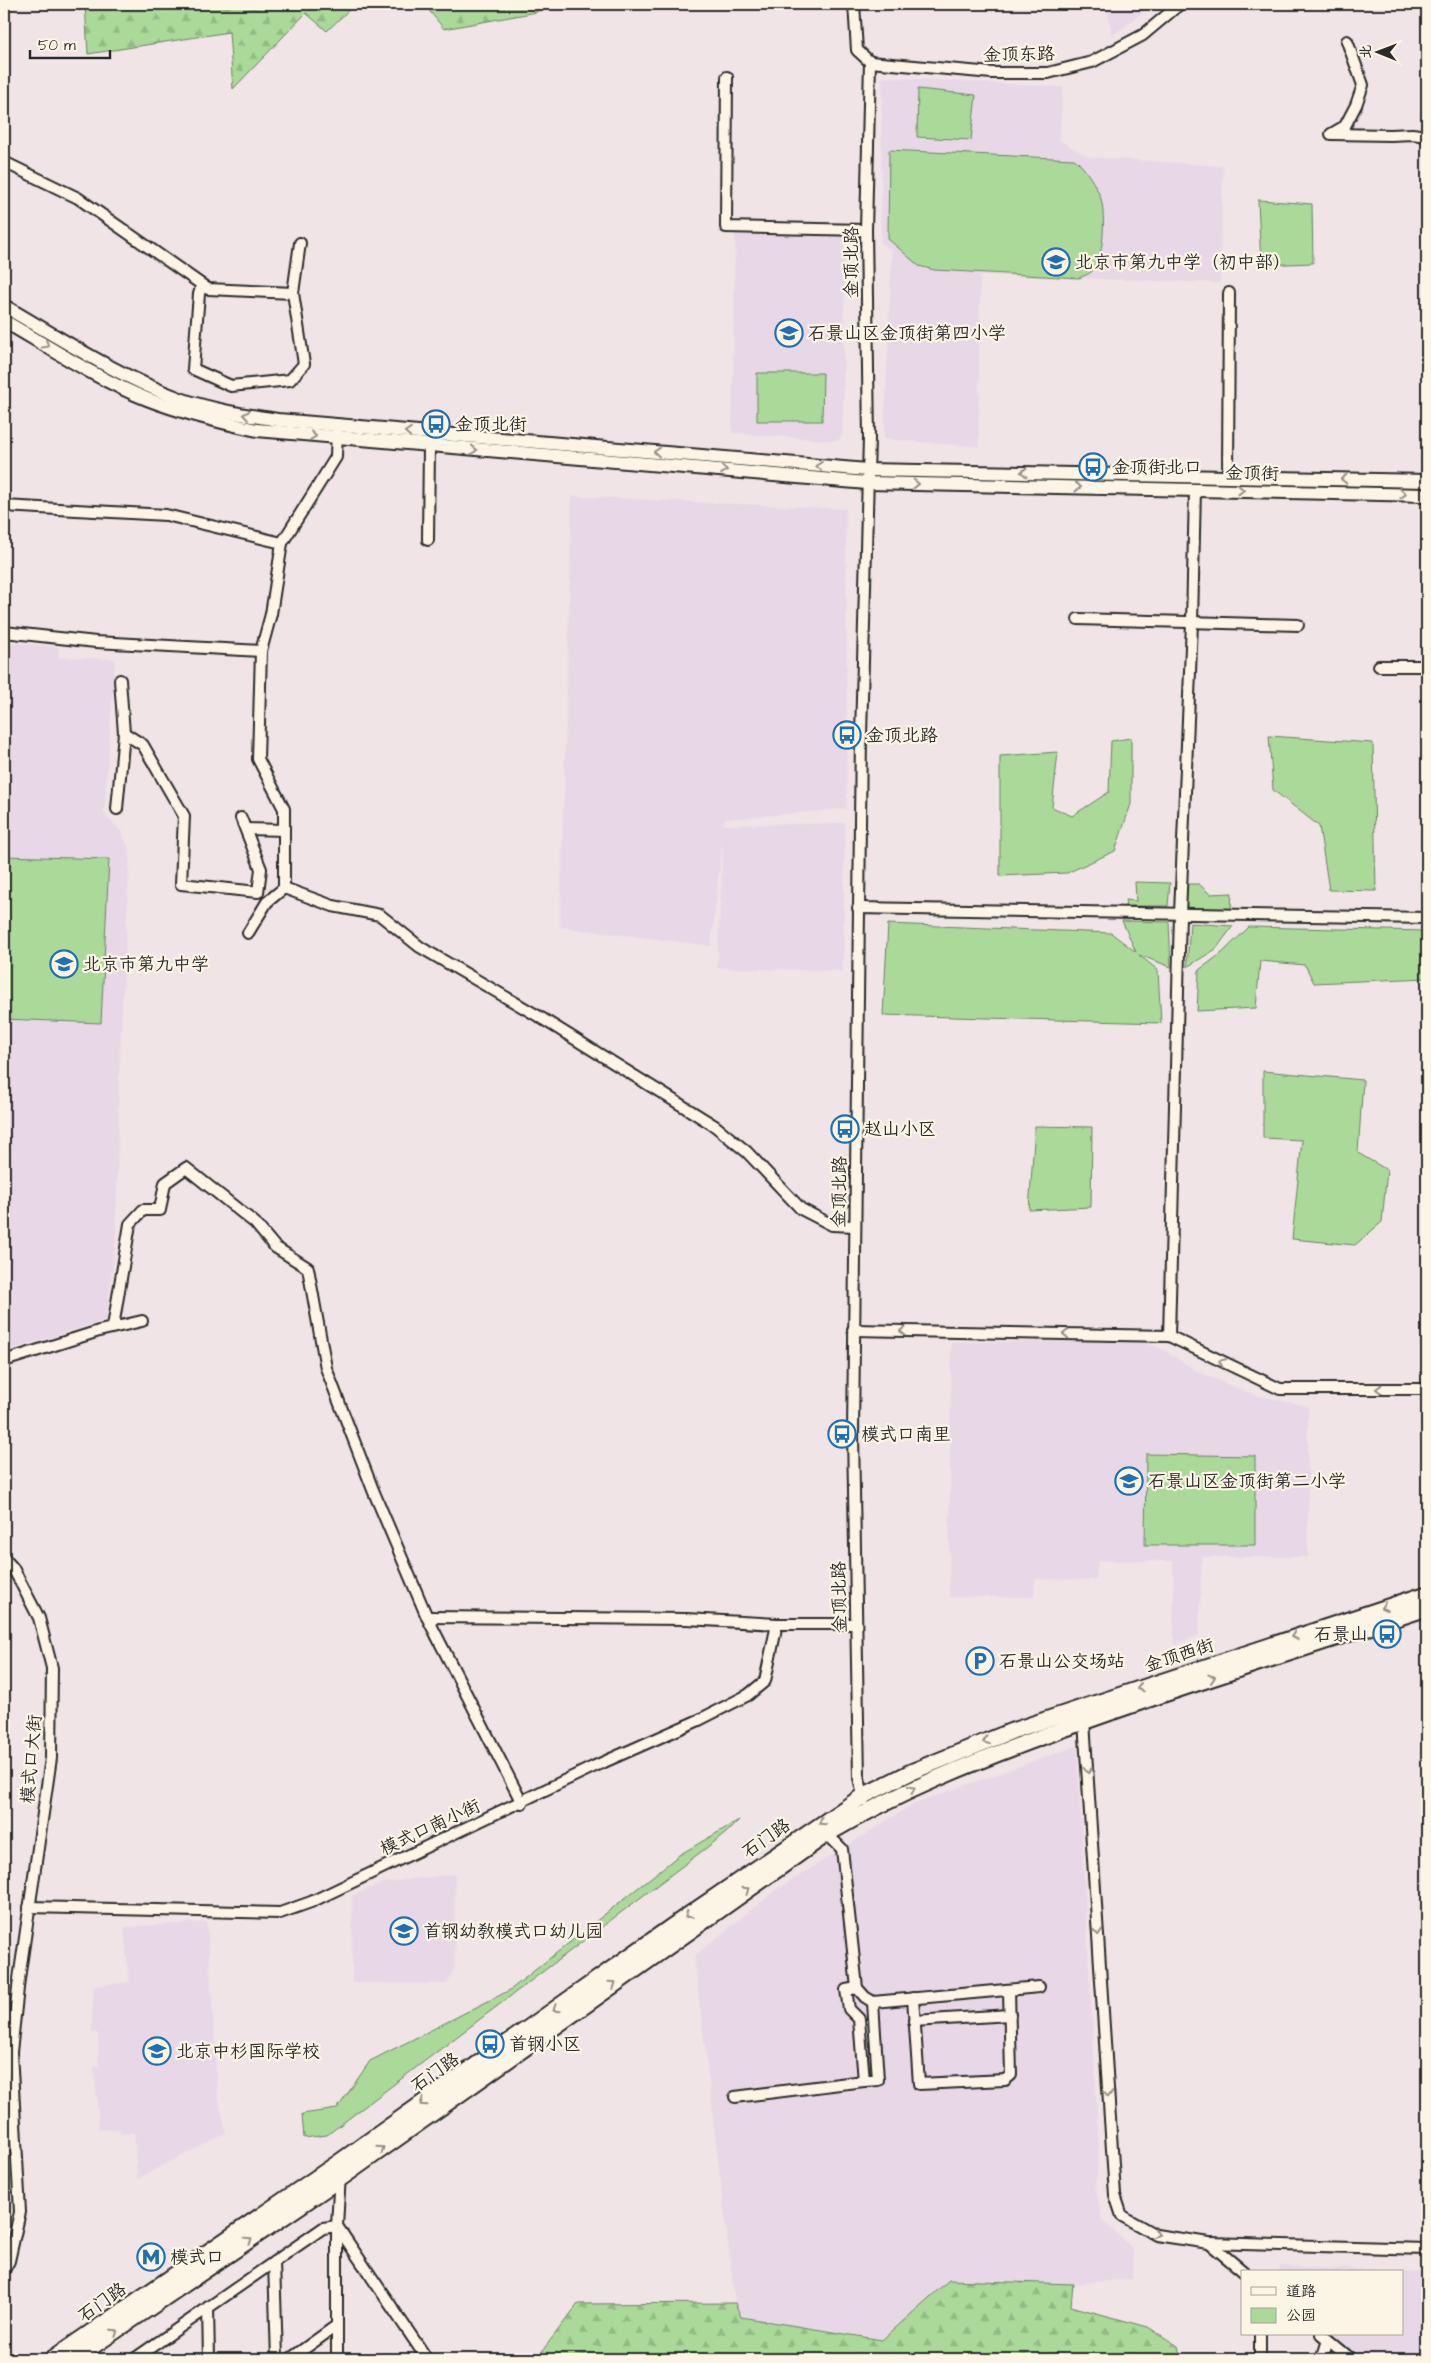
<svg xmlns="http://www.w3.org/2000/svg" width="1431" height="2363" viewBox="0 0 1431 2363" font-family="'Architects Daughter','LXGW WenKai TC',sans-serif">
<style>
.built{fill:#e8d8e7}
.forest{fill:url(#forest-firs);stroke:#6a8262}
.green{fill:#aad999;stroke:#6a8262}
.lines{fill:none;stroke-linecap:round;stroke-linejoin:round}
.minor-casing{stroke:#2b2b2b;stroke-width:14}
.major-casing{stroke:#2b2b2b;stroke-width:16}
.highway-casing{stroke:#2b2b2b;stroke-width:19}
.minor{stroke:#fcf5e5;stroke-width:10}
.major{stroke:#fcf5e5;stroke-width:12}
.highway{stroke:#fcf5e5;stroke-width:15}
.oneway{stroke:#949088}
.labels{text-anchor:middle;stroke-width:4.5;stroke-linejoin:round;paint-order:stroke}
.street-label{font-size:18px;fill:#2b2b2b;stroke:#fcf5e5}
.poi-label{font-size:18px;fill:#2b2b2b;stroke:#fcf5e5;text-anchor:start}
</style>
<defs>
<pattern id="forest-firs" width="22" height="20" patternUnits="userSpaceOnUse" patternTransform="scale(1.25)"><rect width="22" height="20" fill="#aad999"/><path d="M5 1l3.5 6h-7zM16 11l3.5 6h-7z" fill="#92ba84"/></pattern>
</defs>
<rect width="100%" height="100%" fill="#f0e4e6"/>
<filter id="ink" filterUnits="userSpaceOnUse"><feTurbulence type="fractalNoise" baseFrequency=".02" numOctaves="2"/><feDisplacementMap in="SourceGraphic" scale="10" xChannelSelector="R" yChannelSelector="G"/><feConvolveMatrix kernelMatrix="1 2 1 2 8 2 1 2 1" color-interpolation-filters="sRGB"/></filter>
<g filter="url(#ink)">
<g class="built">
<polygon points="1106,4 1154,4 1112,36"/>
<polygon points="882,77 1063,87 1059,140 1089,157 1223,166 1220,283 980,275 979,447 884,439 892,250 881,244"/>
<polygon points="845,232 843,434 838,441 732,433 735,233"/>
<polygon points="572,496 846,509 847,809 725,819 724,825 845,823 843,971 717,968 723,838 711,946 560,927"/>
<polygon points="4,642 59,647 59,657 115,659 104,814 121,831 130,851 119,1077 116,1239 106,1320 4,1352"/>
<polygon points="1125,1341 1147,1343 1164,1350 1195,1370 1234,1387 1259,1396 1308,1406 1308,1557 1202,1557 1199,1635 1174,1645 1173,1561 1098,1561 1096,1580 1035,1579 1034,1597 949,1597 951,1342"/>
<polygon points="1077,1746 1099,2148 1096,2188 1102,2220 1133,2249 1132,2279 1072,2284 949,2280 883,2340 741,2317 735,2303 694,1956 776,1890 915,1803"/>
<polygon points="455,1874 455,1967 447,1984 352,1983 352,1896 381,1883"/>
<polygon points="207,1922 218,2094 226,2133 137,2179 134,2133 120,2134 120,2129 99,2130 94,2067 99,2067 98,2034 92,2031 93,1986 129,1982 124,1927"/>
<polygon points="1280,2266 1427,2273 1427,2359 1361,2359 1330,2334 1402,2334 1402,2272 1280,2272"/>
</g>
<g class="forest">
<polygon points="85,4 355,4 327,31 306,13 233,89 229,32 88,54"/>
<polygon points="424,4 541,4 537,12 444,29"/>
<polygon points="949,2280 1073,2284 1071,2306 1148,2327 1178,2346 1181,2359 536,2359 578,2304 735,2303 741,2317 882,2340"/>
</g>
<g class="green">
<polygon points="918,89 976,95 971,140 917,137"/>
<path d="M889,150L1074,159C1082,163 1097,187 1100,196C1106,211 1104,255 1095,268C1091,274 1085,275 1079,278L934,270L919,266L888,239Z"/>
<polygon points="1258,200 1312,204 1313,263 1261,265"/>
<polygon points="757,373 823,373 822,421 757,421"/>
<polygon points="1269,736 1373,743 1376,891 1329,890 1319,826 1273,790"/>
<polygon points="1131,738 1131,804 1115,851 1067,873 1000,876 1000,756 1058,752 1052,807 1072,816 1109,792 1111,741"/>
<polygon points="4,856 109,859 101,1023 4,1019"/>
<polygon points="1135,882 1170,883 1168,906 1125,906 1126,900 1136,901"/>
<polygon points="1184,884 1199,884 1210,894 1232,893 1231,909 1187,908"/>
<polygon points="1122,921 1169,922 1171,967 1139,955 1158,970 1161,1023 883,1015 888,924 1111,933 1136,952"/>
<polygon points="1190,923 1233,926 1216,949 1187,967"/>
<polygon points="1249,927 1427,931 1427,978 1314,983 1305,965 1260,961 1256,1008 1197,1011 1199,970 1222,953"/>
<polygon points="1263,1071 1363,1080 1358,1153 1387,1170 1382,1222 1355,1245 1292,1239 1302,1140 1263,1138"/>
<polygon points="1035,1126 1092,1127 1091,1207 1029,1210"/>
<polygon points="1146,1454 1255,1456 1255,1545 1145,1545"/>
<polygon points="739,1820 726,1833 327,2135 304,2138 302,2114 337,2109 370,2061 510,1990 679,1855"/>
</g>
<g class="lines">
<g class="minor-casing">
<g id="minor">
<polyline points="854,4 857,50 870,62"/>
<polyline points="870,62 992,73 1048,73 1092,62 1143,35 1180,4"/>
<polyline points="727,77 726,227 866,230"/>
<polyline points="1331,134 1345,126 1356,105 1363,85 1347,41"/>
<polyline points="1332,134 1391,135 1412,134 1427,136"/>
<polyline points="4,162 78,198 208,289 293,293 300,243"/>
<polyline points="202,285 199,294 193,369 231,386 290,380 304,364 293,293"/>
<polyline points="1228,476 1229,293"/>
<polyline points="4,506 166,515 282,543"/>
<polyline points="428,540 429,446"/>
<polyline points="1078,619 1298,625"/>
<polyline points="4,632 96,642 261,651"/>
<polyline points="1379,666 1427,666"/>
<polyline points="124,733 143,745 184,816 181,884 258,892 261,869 241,818"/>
<polyline points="117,809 124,733 120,680"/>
<polyline points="246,829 284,830"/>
<polyline points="284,888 333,906 380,915 420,947 538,1016 715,1126 747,1152 801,1209 832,1225 855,1226"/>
<polyline points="284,888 284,809 258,759 261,651 271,614 282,543 336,457 337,430"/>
<polyline points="858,908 1427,918"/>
<polyline points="248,933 267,902 284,888"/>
<polyline points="113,1327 130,1224 143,1210 160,1210 165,1183 186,1168 255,1223 275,1247 308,1268 326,1368 373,1490 427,1617 522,1803"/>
<polyline points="853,1330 1169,1336 1280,1389 1427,1389"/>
<polyline points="1169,1336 1180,914 1192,623 1195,489"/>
<polyline points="4,1361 99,1331 142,1321"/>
<polyline points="4,1558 13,1568 39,1618 52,1668 51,1758 19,1979 11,2052 20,2212 9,2261 4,2270"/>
<polyline points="427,1617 686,1619 777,1624 856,1624"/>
<polyline points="1084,1721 1115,2195 1122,2216 1156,2235 1209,2243 1244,2272"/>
<polyline points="864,1800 859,1778 853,1433 861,735 869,438 866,230 870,62"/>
<polyline points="827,1834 842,1849 857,1988 865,1997 873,2002 1039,1987"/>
<polyline points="29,1907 280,1913 311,1902 595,1766 699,1720 748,1695 765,1681 777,1624"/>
<polyline points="857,1988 846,1990 849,2009 859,2019 864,2081 878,2080 873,2002"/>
<polyline points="913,1998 919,2084 1005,2080 1011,2075 1009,1990"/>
<polyline points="914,2021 1010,2015"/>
<polyline points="735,2097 864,2081"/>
<polyline points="1209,2243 1427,2249"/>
<polyline points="274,2262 277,2359"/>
<polyline points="208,2307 209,2359"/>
<polyline points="1321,2334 1351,2359"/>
<polyline points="134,2359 323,2228 337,2226 427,2359"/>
<polyline points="290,2359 336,2326"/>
<polyline points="337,2359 337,2226 340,2174"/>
<polyline points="1260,2359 1260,2334"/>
<polyline points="1322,2359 1328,2340"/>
</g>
</g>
<g class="major-casing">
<g id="major">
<path d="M4,306C61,339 118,376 180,399C211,410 245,415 278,420L867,470L1427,481"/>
<path d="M4,321C51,348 97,379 147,399C183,413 220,422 257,430L867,483L1427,495"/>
</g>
</g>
<g class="highway-casing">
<g id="highway">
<polyline points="52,2359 338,2163 671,1927 863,1796 911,1772 1012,1731 1427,1594"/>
<path d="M74,2359L341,2178L827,1834C900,1791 978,1760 1058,1731C1180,1686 1304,1649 1427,1608"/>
</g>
</g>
<use href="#minor" class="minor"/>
<use href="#major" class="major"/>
<use href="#highway" class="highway"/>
</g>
<defs><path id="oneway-chevron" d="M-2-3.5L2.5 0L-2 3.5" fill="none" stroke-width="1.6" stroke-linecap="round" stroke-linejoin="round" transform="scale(1.25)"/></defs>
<g class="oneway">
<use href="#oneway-chevron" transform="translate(46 345) rotate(31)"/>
<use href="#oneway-chevron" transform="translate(246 415) rotate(-171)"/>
<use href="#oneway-chevron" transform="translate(408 432) rotate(-175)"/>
<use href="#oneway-chevron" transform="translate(313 436) rotate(6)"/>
<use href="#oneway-chevron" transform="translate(474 450) rotate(5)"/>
<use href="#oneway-chevron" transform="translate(657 452) rotate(-175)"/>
<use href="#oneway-chevron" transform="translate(819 466) rotate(-175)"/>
<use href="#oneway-chevron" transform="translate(724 470) rotate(5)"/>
<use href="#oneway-chevron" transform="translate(1024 472) rotate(-179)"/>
<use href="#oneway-chevron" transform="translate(1344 479) rotate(-179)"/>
<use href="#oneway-chevron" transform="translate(916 484) rotate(1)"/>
<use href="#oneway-chevron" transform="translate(1078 487) rotate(1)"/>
<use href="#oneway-chevron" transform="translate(1241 490) rotate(1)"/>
<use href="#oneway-chevron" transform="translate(1403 494) rotate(2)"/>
<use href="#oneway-chevron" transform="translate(903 1331) rotate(-179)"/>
<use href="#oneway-chevron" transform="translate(1066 1334) rotate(-179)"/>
<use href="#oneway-chevron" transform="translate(1222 1362) rotate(-154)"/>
<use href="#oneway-chevron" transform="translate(1379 1389) rotate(180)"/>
<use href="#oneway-chevron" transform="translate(1384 1607) rotate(163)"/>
<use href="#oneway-chevron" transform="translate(1294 1636) rotate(162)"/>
<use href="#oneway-chevron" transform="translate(1212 1678) rotate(-18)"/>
<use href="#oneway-chevron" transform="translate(1140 1688) rotate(162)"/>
<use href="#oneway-chevron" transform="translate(986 1741) rotate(158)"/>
<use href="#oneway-chevron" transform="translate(1088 1770) rotate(86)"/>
<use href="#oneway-chevron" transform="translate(912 1789) rotate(-25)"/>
<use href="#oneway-chevron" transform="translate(822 1822) rotate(145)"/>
<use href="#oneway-chevron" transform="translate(746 1890) rotate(-35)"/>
<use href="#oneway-chevron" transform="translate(688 1915) rotate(145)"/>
<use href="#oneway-chevron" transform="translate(1098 1932) rotate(86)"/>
<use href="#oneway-chevron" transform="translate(613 1984) rotate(-35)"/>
<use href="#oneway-chevron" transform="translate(556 2009) rotate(145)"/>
<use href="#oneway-chevron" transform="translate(1108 2094) rotate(86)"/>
<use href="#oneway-chevron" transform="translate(423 2103) rotate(145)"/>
<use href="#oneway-chevron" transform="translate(381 2149) rotate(-35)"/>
<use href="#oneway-chevron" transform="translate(1156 2234) rotate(19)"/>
<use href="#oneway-chevron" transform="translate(249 2240) rotate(-34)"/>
<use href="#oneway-chevron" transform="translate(115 2332) rotate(-34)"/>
</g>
</g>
<defs>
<g id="school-ring" transform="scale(1.4375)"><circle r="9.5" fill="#fcf5e5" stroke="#1f6fb2" stroke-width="1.5"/><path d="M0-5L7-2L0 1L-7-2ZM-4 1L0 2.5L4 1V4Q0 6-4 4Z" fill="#1f6fb2"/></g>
<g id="bus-ring" transform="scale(1.4375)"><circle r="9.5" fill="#fcf5e5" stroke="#1f6fb2" stroke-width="1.5"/><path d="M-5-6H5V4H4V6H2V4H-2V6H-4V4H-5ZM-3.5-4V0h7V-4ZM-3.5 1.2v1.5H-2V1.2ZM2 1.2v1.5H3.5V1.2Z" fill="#1f6fb2"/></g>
<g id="parking-ring" transform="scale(1.4375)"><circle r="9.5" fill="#fcf5e5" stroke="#1f6fb2" stroke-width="1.5"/><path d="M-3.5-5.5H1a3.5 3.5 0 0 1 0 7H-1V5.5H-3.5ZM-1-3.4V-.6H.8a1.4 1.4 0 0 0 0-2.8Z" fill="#1f6fb2"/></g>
<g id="metro-ring" transform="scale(1.4375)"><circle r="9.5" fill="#fcf5e5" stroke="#1f6fb2" stroke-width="1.5"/><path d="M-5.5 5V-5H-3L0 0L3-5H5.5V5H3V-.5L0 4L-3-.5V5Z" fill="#1f6fb2"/></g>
</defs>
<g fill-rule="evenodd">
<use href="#school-ring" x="1056" y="262"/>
<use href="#school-ring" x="789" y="333"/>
<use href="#bus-ring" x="436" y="424"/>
<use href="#bus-ring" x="1093" y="467"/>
<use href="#bus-ring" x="847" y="735"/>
<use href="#school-ring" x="64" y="964"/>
<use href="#bus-ring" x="845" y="1129"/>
<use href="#bus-ring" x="842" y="1434"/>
<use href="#school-ring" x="1129" y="1481"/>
<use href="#bus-ring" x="1387" y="1634"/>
<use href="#parking-ring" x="980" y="1661"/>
<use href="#school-ring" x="404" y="1931"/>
<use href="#bus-ring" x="490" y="2044"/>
<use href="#school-ring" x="157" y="2051"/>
<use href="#metro-ring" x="151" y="2257"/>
</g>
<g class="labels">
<g class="street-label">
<text transform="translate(1019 54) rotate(-1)" y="6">金顶东路</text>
<text transform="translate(851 262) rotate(-90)" y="6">金顶北路</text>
<text transform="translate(1252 473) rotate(1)" y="6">金顶街</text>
<text transform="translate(839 1192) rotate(-89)" y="6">金顶北路</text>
<text transform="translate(839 1597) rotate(-91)" y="6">金顶北路</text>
<text transform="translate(1179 1655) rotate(-18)" y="6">金顶西街</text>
<text transform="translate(31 1759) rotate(-85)" y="6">模式口大街</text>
<text transform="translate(430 1827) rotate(-25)" y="6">模式口南小街</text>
<text transform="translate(766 1838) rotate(-35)" y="6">石门路</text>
<text transform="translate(435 2072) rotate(-35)" y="6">石门路</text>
<text transform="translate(102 2302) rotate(-35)" y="6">石门路</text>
</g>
<g class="poi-label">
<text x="1075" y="268">北京市第九中学（初中部）</text>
<text x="808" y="339">石景山区金顶街第四小学</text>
<text x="455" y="430">金顶北街</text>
<text x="1112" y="473">金顶街北口</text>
<text x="866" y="741">金顶北路</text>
<text x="83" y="970">北京市第九中学</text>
<text x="864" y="1135">赵山小区</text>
<text x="861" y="1440">模式口南里</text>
<text x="1148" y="1487">石景山区金顶街第二小学</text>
<text x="1368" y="1640" text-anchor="end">石景山</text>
<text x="999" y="1667">石景山公交场站</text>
<text x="423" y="1937">首钢幼教模式口幼儿园</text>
<text x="509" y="2050">首钢小区</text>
<text x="176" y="2057">北京中杉国际学校</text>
<text x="170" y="2263">模式口</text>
</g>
</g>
<rect width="1431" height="2363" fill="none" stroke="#fcf5e5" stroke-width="20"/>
<rect x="10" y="10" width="1411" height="2343" fill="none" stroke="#2b2b2b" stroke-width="2" filter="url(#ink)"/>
<rect x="1241" y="2270" width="162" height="65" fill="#fcf5e5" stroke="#a8a49b"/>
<rect x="1251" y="2287" width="25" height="8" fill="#fcf5e5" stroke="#a8a49b"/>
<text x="1286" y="2296" font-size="15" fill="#2b2b2b">道路</text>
<rect x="1251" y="2308" width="25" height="15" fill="#aad999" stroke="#a8a49b"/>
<text x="1286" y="2320" font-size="15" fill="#2b2b2b">公园</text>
<g transform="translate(1378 52) rotate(271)" stroke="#fcf5e5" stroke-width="4" paint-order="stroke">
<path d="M0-4L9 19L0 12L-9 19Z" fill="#2b2b2b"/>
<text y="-8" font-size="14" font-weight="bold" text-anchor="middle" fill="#2b2b2b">北</text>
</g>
<path d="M30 50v8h80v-8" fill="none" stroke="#2b2b2b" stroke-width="2.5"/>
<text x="38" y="50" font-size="15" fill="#2b2b2b" stroke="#fcf5e5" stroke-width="4" paint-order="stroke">50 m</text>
</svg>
